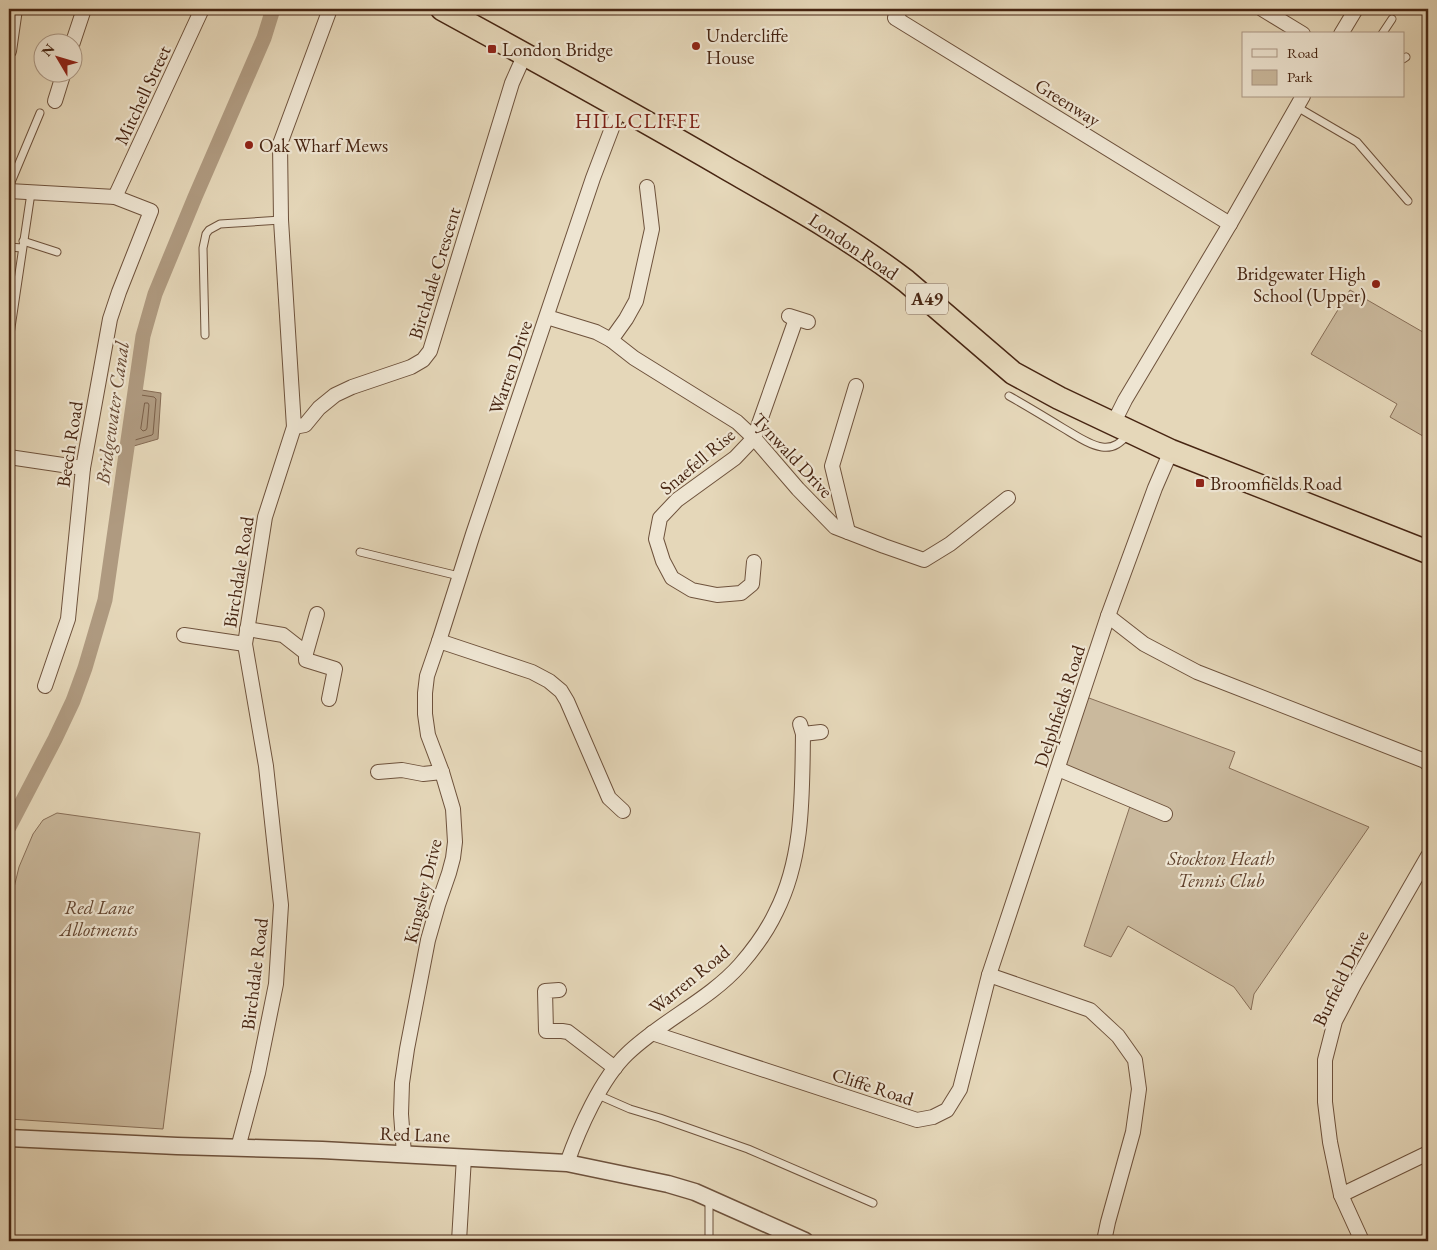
<svg xmlns="http://www.w3.org/2000/svg" width="1437" height="1250" viewBox="0 0 1437 1250" font-family="'EB Garamond',serif">
<style>
.green{fill:#cab99d;stroke:#886f58}
.water{fill:#af9a80;stroke:#856b54}
.lines{fill:none;stroke-linecap:round;stroke-linejoin:round}
.shore{stroke:#7b6049;stroke-width:1}
.canal{stroke:#af9a80;stroke-width:15}
.service-casing{stroke:#6e523c;stroke-width:9}
.minor-casing{stroke:#6e523c;stroke-width:16}
.tertiary-casing{stroke:#6e523c;stroke-width:19}
.trunk-casing{stroke:#472512;stroke-width:25}
.service{stroke:#eee5d2;stroke-width:7}
.minor{stroke:#eee5d2;stroke-width:14}
.tertiary{stroke:#eee5d2;stroke-width:16}
.trunk{stroke:#e5d7b9;stroke-width:22}
.poi-dot{fill:#8f2418;stroke:#eee5d2;stroke-width:2}
.labels{text-anchor:middle;stroke-width:4.5;stroke-linejoin:round;paint-order:stroke}
.shield{fill:#eee5d2;stroke:#795f4c;stroke-width:1}
.shield-label{font-size:18px;font-weight:bold;fill:#472512}
.poi-label{font-size:19px;fill:#472512;stroke:#eee5d2;text-anchor:start}
.street-label{font-size:19px;fill:#472512;stroke:#eee5d2}
.park-label{font-size:19px;font-style:italic;fill:#61432e;stroke:#eee5d2}
.water-label{font-size:20px;font-style:italic;fill:#664833;stroke:#eee5d2}
.quarter-label{font-size:21px;letter-spacing:1px;fill:#7a1f14;stroke:#eee5d2}
</style>
<rect width="100%" height="100%" fill="#e5d7b9"/>
<filter id="stains"><feTurbulence type="fractalNoise" baseFrequency=".004" numOctaves="4"/><feColorMatrix values="0 0 0 0 .2 0 0 0 0 .09 0 0 0 0 .02 0 0 0 .5 -.17"/></filter>
<radialGradient id="worn" r=".72"><stop offset=".6" stop-color="#630" stop-opacity="0"/><stop offset="1" stop-color="#630" stop-opacity=".3"/></radialGradient>
<g class="green">
<polygon points="1350,290 1428,335 1428,348 1426,351 1428,352 1428,439 1390,417 1397,404 1311,354"/>
<polygon points="1081,697 1088,699 1089,698 1235,752 1229,768 1369,827 1254,994 1251,1010 1234,987 1128,926 1111,957 1084,946 1132,800 1058,769"/>
<polygon points="57,813 200,833 163,1129 9,1119 9,908 19,867 33,834 43,820"/>
</g>
<polygon class="water" points="135,389 161,393 158,439 127,448"/>
<g class="lines">
<g class="shore">
<polygon points="141,395 154,397 156,399 153,434 152,435 135,440 133,437 139,398"/>
<polygon points="145,403 148,403 149,405 147,428 146,430 143,431 141,429"/>
</g>
<polyline class="canal" points="9,827 55,739 73,701 85,668 105,600 143,336 155,294 195,197 264,38 273,9"/>
<g class="service-casing">
<g id="service">
<polyline points="1382,34 1392,19"/>
<polyline points="1403,59 1406,57"/>
<polyline points="1297,107 1357,142 1408,201"/>
<polyline points="9,187 40,113"/>
<polyline points="23,241 57,252"/>
<polyline points="9,247 22,248"/>
<polyline points="205,335 203,248 206,234 209,230 220,224 281,220"/>
<polyline points="9,341 31,193"/>
<path d="M1009,396C1027,406 1045,417 1063,428C1075,435 1089,445 1102,447C1114,449 1121,442 1129,434"/>
<polyline points="360,552 459,576"/>
<polyline points="598,1095 630,1109 660,1118 748,1149 873,1203"/>
<polyline points="709,1241 709,1199"/>
</g>
</g>
<g class="minor-casing">
<g id="minor">
<polyline points="901,9 895,18 1230,224"/>
<polyline points="1262,9 1303,34"/>
<polyline points="1341,34 1356,9"/>
<polyline points="72,45 84,9"/>
<polyline points="9,51 15,9"/>
<polyline points="55,101 64,72"/>
<polyline points="9,191 115,197 151,211 119,292 110,319 83,468 68,619 45,686"/>
<polyline points="115,197 202,9"/>
<polyline points="789,316 808,322"/>
<polyline points="547,317 596,332 611,340 634,358 737,422 754,438 798,489 835,527 884,546 924,560 950,544 1008,498"/>
<polyline points="611,340 626,319 636,301 652,229 647,187"/>
<polyline points="1113,424 1125,400 1230,224 1303,96"/>
<polyline points="294,427 305,425 319,408 335,395 352,387 411,367 423,360 430,351 512,83 525,54"/>
<polyline points="9,457 83,468"/>
<polyline points="848,532 832,466 856,386"/>
<polyline points="754,562 752,584 741,593 717,595 692,590 672,578 663,561 656,539 660,518 677,500 735,458 754,438 796,319"/>
<polyline points="1108,616 1144,644 1197,672 1425,761 1428,764"/>
<polyline points="247,629 283,635 306,653 306,660 335,669 329,699"/>
<polyline points="184,635 245,644"/>
<polyline points="439,641 473,534 593,178 620,107"/>
<polyline points="306,653 317,614"/>
<polyline points="800,724 803,734 821,732"/>
<polyline points="1058,769 1165,814"/>
<polyline points="378,772 402,770 423,774 442,772"/>
<polyline points="989,975 1090,1010 1118,1036 1135,1060 1139,1089 1133,1132 1108,1222 1104,1241"/>
<polyline points="559,990 545,991 546,1031 562,1031 568,1032 615,1068"/>
<polyline points="652,1033 917,1120 933,1117 947,1110 960,1089 989,975 1108,616 1155,488 1171,451"/>
<polyline points="238,1148 258,1073 276,984 281,905 266,766 245,644 265,517 294,427 281,220 280,144 330,9"/>
<polyline points="404,1154 401,1114 402,1083 407,1049 428,940 438,905 449,873 453,858 455,842 453,809 442,772 428,735 425,714 425,693 427,676 439,641 532,672 549,681 561,691 567,701 609,798 623,811"/>
<path d="M567,1163C579,1129 601,1079 627,1054C661,1021 709,1000 740,965C754,949 767,931 776,912C804,857 802,793 803,734"/>
<polyline points="1341,1195 1428,1153"/>
<polyline points="459,1241 464,1157"/>
<polyline points="1362,1241 1341,1195 1330,1142 1325,1102 1325,1060 1335,1021 1355,983 1428,856"/>
</g>
</g>
<g class="tertiary-casing">
<polyline id="tertiary" points="9,1138 177,1146 322,1150 567,1163 668,1184 695,1192 805,1241"/>
</g>
<g class="trunk-casing">
<path id="trunk" d="M442,9C537,61 632,113 726,168C787,203 850,238 906,281L1013,373L1059,398L1171,451L1428,552"/>
</g>
<use href="#service" class="service"/>
<use href="#minor" class="minor"/>
<use href="#tertiary" class="tertiary"/>
<use href="#trunk" class="trunk"/>
</g>
<g class="poi-dot">
<circle cx="696" cy="46" r="5"/>
<rect x="487" y="44" width="10" height="10" rx="2.5"/>
<circle cx="249" cy="145" r="5"/>
<circle cx="1376" cy="284" r="5"/>
<rect x="1195" y="478" width="10" height="10" rx="2.5"/>
</g>
<g class="labels">
<rect class="shield" x="906" y="283.5" width="42" height="31" rx="4"/>
<g class="shield-label">
<text x="927" y="305">A49</text>
</g>
<g class="poi-label">
<text x="706" y="42">Undercliffe<tspan x="706" dy="22">House</tspan></text>
<text x="502" y="56">London Bridge</text>
<text x="259" y="152">Oak Wharf Mews</text>
<text x="1366" y="280" text-anchor="end">Bridgewater High<tspan x="1366" dy="22">School (Upper)</tspan></text>
<text x="1210" y="490">Broomfields Road</text>
</g>
<g class="street-label">
<text transform="translate(142 95) rotate(-65)" y="7">Mitchell Street</text>
<text transform="translate(1068 102) rotate(32)" y="7">Greenway</text>
<text transform="translate(854 246) rotate(34)" y="7">London Road</text>
<text transform="translate(434 273) rotate(-73)" y="7">Birchdale Crescent</text>
<text transform="translate(510 367) rotate(-71)" y="7">Warren Drive</text>
<text transform="translate(69 444) rotate(-81)" y="7">Beech Road</text>
<text transform="translate(793 455) rotate(47)" y="7">Tynwald Drive</text>
<text transform="translate(697 461) rotate(-40)" y="7">Snaefell Rise</text>
<text transform="translate(238 572) rotate(-81)" y="7">Birchdale Road</text>
<text transform="translate(1059 706) rotate(-72)" y="7">Delphfields Road</text>
<text transform="translate(422 891) rotate(-76)" y="7">Kingsley Drive</text>
<text transform="translate(254 974) rotate(-83)" y="7">Birchdale Road</text>
<text transform="translate(1340 978) rotate(-64)" y="7">Burfield Drive</text>
<text transform="translate(689 979) rotate(-39)" y="7">Warren Road</text>
<text transform="translate(873 1086) rotate(18)" y="7">Cliffe Road</text>
<text transform="translate(415 1134) rotate(2)" y="7">Red Lane</text>
</g>
<g class="park-label">
<text x="1221" y="865">Stockton Heath<tspan x="1221" dy="22">Tennis Club</tspan></text>
<text x="99" y="914">Red Lane<tspan x="99" dy="22">Allotments</tspan></text>
</g>
<g class="water-label">
<text transform="translate(112 413) rotate(-82)" y="7">Bridgewater Canal</text>
</g>
<g class="quarter-label">
<text x="638" y="128">HILLCLIFFE</text>
</g>
</g>
<rect width="1437" height="1250" fill="none" stroke="#e5d7b9" stroke-width="30"/>
<rect x="10" y="10" width="1417" height="1230" fill="none" stroke="#472512" stroke-width="2.5"/>
<rect x="15" y="15" width="1407" height="1220" fill="none" stroke="#472512"/>
<rect x="1242" y="32" width="162" height="65" fill="#eee5d2" stroke="#ab9885"/>
<rect x="1252" y="49" width="25" height="8" fill="#eee5d2" stroke="#ab9885"/>
<text x="1287" y="58" font-size="15" fill="#472512">Road</text>
<rect x="1252" y="70" width="25" height="15" fill="#cab99d" stroke="#ab9885"/>
<text x="1287" y="82" font-size="15" fill="#472512">Park</text>
<g transform="translate(58 58) rotate(308)"><circle r="24" fill="#eee5d2" stroke="#ab9885"/>
<path d="M0-4L9 19L0 12L-9 19Z" fill="#8f2418"/>
<text y="-8" font-size="14" font-weight="bold" text-anchor="middle" fill="#472512">N</text>
</g>
<rect width="100%" height="100%" filter="url(#stains)"/>
<rect width="100%" height="100%" fill="url(#worn)"/>
</svg>
